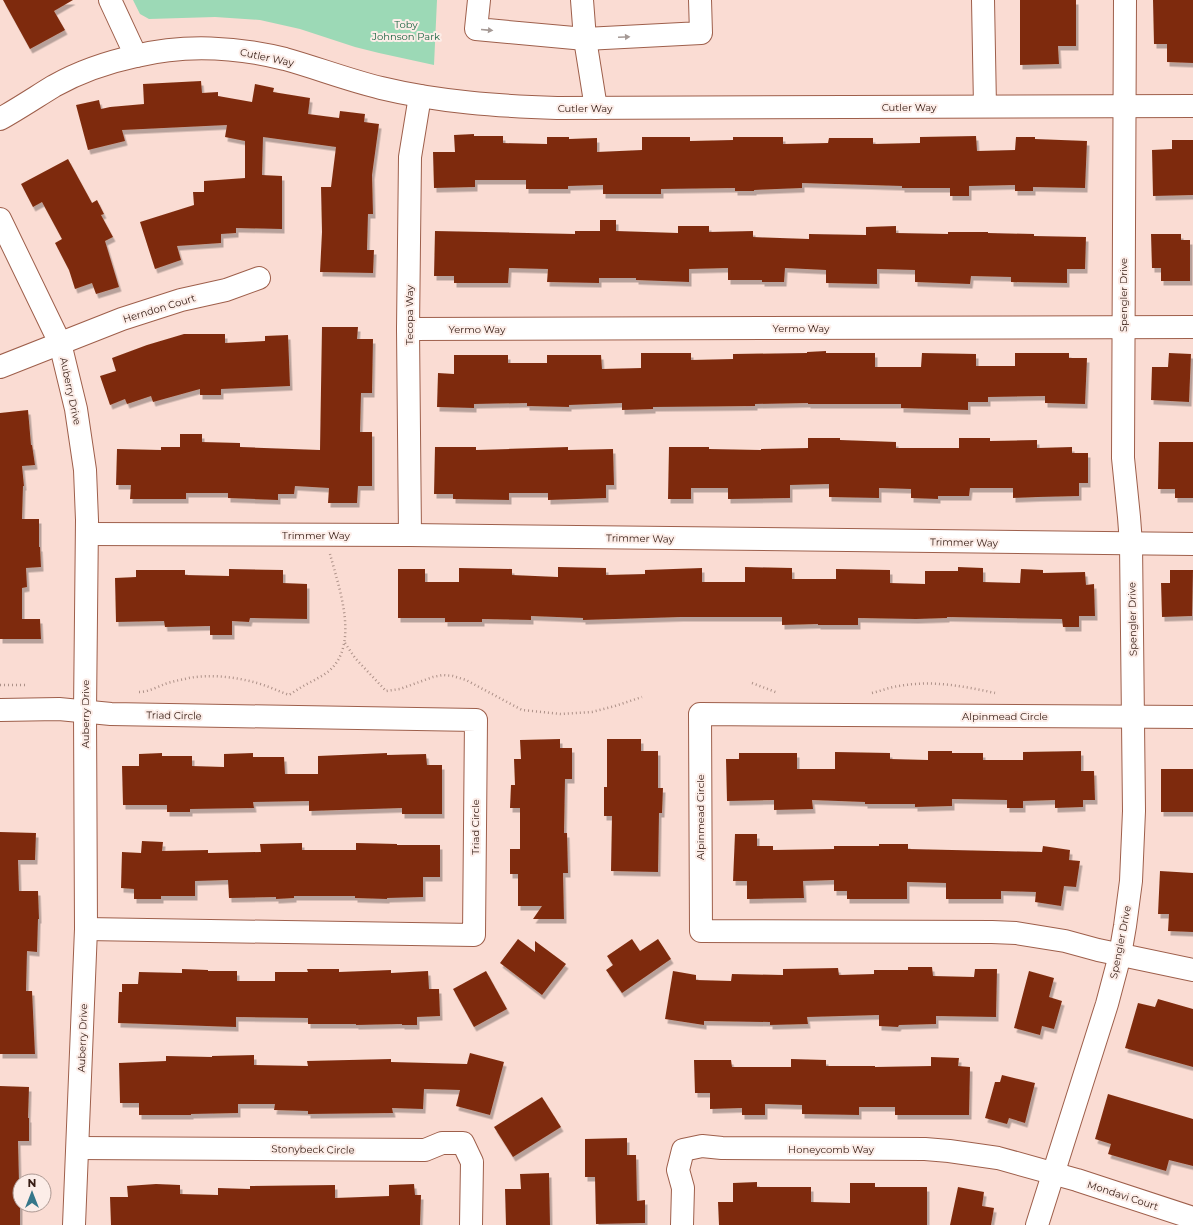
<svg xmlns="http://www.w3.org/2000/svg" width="1193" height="1225" viewBox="0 0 1193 1225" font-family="Montserrat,sans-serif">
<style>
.green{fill:#9cd9b6}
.building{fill:#7e2c0d;filter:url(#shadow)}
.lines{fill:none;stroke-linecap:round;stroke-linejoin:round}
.minor-casing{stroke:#9e5f4b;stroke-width:24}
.path{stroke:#ad9188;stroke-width:2.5;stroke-dasharray:1 3;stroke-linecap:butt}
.minor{stroke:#fff;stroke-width:22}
.oneway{fill:#a59995}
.labels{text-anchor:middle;stroke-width:4;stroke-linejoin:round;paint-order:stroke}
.park-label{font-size:10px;fill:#1d6543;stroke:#fcede8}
.street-label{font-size:10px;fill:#361c13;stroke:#fcede8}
</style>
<defs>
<filter id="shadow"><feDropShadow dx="2.5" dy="4.5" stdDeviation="0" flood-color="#0004"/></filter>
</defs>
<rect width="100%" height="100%" fill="#fadcd3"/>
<polygon class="green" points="133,0 437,0 434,65 379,53 355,47 300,29 260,20 215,17 149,19 140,14"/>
<g class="building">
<polygon points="3,0 73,0 54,11 65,30 30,49"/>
<polygon points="1020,0 1076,0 1076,46 1058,46 1059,64 1020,65"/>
<polygon points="1153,0 1193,0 1193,63 1167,62 1167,44 1154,44"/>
<polygon points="201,81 202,93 218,92 218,96 252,102 255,84 274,88 273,92 310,98 308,114 339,118 340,111 365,114 364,122 379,124 372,175 373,214 368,214 367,250 374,250 373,273 320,272 322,232 321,187 331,187 336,147 263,137 262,175 282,176 282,229 236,228 236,233 221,234 221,243 177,246 181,260 155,269 140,222 194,205 193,192 204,192 204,181 245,178 245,141 225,137 227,125 122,130 125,141 88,150 76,105 99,100 101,109 110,107 144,104 143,84"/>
<polygon points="474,134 474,136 503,136 503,143 547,144 547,137 569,137 569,139 597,138 597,152 642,150 642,137 690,137 690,141 733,140 733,137 783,137 783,144 828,143 829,138 873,138 873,144 920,143 920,137 976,136 977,151 1015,150 1016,137 1035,137 1035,139 1087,141 1085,188 1033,187 1033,191 1015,191 1015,185 969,186 969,196 950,196 950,188 902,188 902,186 802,183 802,188 754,190 754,191 735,191 735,188 661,189 661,194 603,194 603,185 568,186 568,189 526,189 526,180 475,180 475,187 434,188 433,152 455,152 454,135"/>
<polygon points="1172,140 1193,140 1193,195 1153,196 1152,150 1172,149"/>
<polygon points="68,159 92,203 97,200 104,214 101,215 113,237 105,241 119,287 96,294 92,283 75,289 69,270 55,243 62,239 42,202 33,207 21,184"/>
<polygon points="600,220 616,220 616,231 678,233 678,226 709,226 709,232 753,231 753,237 809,239 809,234 866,235 866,227 896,226 896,233 948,234 948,232 988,232 988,233 1034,234 1034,236 1086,237 1085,269 1067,269 1067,283 1011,282 1011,277 971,276 970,284 915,282 915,270 877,269 877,284 826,283 826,270 785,268 784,282 762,282 762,280 728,280 728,268 689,269 689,282 636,280 636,278 599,278 599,283 547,282 548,269 509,268 508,283 454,283 454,276 434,276 435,231 575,234 575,231 600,231"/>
<polygon points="1151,234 1181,234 1181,240 1190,240 1190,281 1161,281 1161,268 1152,268"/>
<polygon points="322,327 358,327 357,339 373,339 372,393 361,393 360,432 372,432 372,486 358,486 357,503 328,503 329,488 295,486 294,494 278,494 278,500 228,498 228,493 186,493 186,499 130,499 131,485 116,485 117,449 161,450 161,447 180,447 180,434 202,434 202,442 240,443 240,447 320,450"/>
<polygon points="184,334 225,334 225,343 265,341 265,336 288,335 290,386 221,389 221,395 200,395 200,389 153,402 151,396 127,404 125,399 110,405 100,376 116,371 112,358 147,345"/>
<polygon points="826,351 826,353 875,353 875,367 921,367 922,353 976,354 976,366 1015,366 1015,353 1069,353 1069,358 1087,358 1085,404 1045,403 1045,396 988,397 988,402 968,402 968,410 901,408 901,404 808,404 808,403 755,404 755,406 653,407 653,409 622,410 622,403 569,405 569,407 527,406 527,403 474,404 474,408 437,407 438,373 454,374 454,355 508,355 508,363 547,363 547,355 601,355 602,369 641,368 641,353 691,353 691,360 733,359 733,354 807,353 807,352"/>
<polygon points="1169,353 1191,354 1189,402 1151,400 1152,367 1168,367"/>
<polygon points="28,410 31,445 32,445 35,465 22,466 24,486 23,486 22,519 39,519 39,547 40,547 41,567 26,568 27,587 22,588 22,619 40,619 41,639 0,639 0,413"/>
<polygon points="808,438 840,438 840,440 896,442 896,448 959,448 959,438 990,438 990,441 1037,440 1037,448 1072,447 1072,453 1088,453 1088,483 1079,483 1079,496 1038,497 1013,498 1013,488 970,488 969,496 938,496 938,499 911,498 911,489 879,488 879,498 829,497 829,484 790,485 790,498 728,499 728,488 691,488 691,499 668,499 669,447 709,447 709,449 761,450 761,449 808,448"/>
<polygon points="1159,442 1193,442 1193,498 1175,498 1175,489 1158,489"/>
<polygon points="435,447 476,447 476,450 568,447 568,450 613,449 614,485 606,485 606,498 548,500 548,493 509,493 509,500 453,499 453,494 434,494"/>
<polygon points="558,567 606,568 606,575 645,574 645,570 702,568 702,582 745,582 745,567 792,568 792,579 836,579 836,569 890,570 890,583 925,584 925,571 958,571 958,567 983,568 983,582 1020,583 1021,569 1043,570 1043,573 1085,572 1086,585 1094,584 1095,616 1079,616 1079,627 1063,627 1062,619 947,617 947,618 916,619 858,618 858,625 818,625 818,624 782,625 782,617 681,617 583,620 583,618 531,616 531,620 482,619 482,622 445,622 445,618 398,618 398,569 425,569 425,582 459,582 459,568 512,569 512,575 558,577"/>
<polygon points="229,569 283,570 283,583 307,584 307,619 250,618 249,622 232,621 232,635 210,635 210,626 165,627 164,621 116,622 115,578 136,577 136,570 185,570 185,575 229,576"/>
<polygon points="1170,570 1193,570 1192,616 1162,617 1161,583 1170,583"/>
<polygon points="560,739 560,748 572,748 572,779 565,779 564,833 567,833 568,873 563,873 564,919 533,919 542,906 518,906 518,874 510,874 510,849 520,849 520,808 510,808 511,785 515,785 514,759 521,759 520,740"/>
<polygon points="607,739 641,739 641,751 658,751 658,788 663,788 662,813 659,813 658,872 611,871 612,816 604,816 604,787 607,787"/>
<polygon points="928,751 952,751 952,753 983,753 983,760 1023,760 1023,752 1081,751 1081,771 1094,771 1095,800 1083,800 1083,807 1055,808 1055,800 1023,801 1023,808 1007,808 1007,800 952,799 952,806 915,807 915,804 865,804 865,802 812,800 813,809 774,810 774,800 727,801 726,759 739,759 739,753 797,753 797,769 835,769 835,752 890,753 890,759 928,760"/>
<polygon points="162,753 162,756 192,756 192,766 224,767 224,754 253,753 253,757 284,757 285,774 318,774 318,756 387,753 387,755 426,754 427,765 442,765 442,814 402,814 402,808 309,811 309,801 253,802 254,808 190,809 190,812 167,812 167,805 123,805 122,766 139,766 139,754"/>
<rect x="1161" y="769" width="32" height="43"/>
<polygon points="0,832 36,833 35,860 18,860 19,891 38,891 39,919 38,919 37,952 27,951 26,991 32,991 35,1054 0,1054"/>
<polygon points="735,834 757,834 757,846 773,846 773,850 834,849 834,846 879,846 879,844 908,844 908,849 1042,852 1043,846 1070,850 1069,860 1080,861 1076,887 1064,886 1061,906 1035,902 1036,892 1001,891 1001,899 946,899 946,883 907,882 907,899 847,899 847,891 834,891 834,880 803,881 804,898 747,899 747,881 733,881"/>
<polygon points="142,841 163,842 162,851 208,850 208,853 261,852 260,844 302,843 302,850 356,850 356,843 397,844 397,845 440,845 440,877 423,877 423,897 387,898 387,899 355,898 355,896 294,896 294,898 276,899 276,897 229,898 228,880 195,881 195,896 161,896 161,899 134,899 134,889 121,888 122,852 141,853"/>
<polygon points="1160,871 1193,873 1193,932 1168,931 1169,914 1158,914"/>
<polygon points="518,939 535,952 535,941 566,964 542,995 500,963"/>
<polygon points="632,939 640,951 658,939 671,959 622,993 606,970 613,965 607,956"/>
<polygon points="908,967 932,967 933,976 974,977 975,969 997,969 996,1017 936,1016 936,1024 899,1025 898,1027 879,1026 879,1015 807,1017 808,1024 770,1025 770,1022 704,1021 704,1025 665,1019 673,971 696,975 696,980 731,981 732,974 783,975 783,969 838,968 839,975 874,974 874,970 908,970"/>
<polygon points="182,969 208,970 208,971 237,971 237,981 275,981 275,972 308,972 307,969 339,969 339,972 391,970 391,973 428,971 429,989 439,989 440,1016 417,1017 417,1025 402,1025 402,1024 356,1025 356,1024 308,1024 308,1018 236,1017 236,1027 118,1023 119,992 122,992 122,984 138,984 139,972 182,973"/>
<polygon points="486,971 507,1009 474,1027 453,989"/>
<polygon points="1029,971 1054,978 1049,997 1062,1001 1054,1029 1042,1026 1040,1035 1014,1028"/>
<polygon points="1158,999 1193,1009 1193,1067 1125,1048 1138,1003 1155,1007"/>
<polygon points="470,1053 504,1062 490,1115 456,1106 460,1090 424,1089 423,1109 392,1108 393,1113 308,1114 308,1111 274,1110 275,1104 238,1104 238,1113 191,1114 191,1115 139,1115 139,1103 120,1103 119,1063 166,1061 166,1056 212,1057 212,1056 254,1055 254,1065 308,1066 307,1061 391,1059 391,1062 467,1064"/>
<polygon points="931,1057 959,1058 958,1066 970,1067 969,1115 895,1115 895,1107 859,1107 859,1115 802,1114 802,1105 765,1104 765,1115 742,1115 742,1108 710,1109 710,1093 695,1093 694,1060 731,1060 732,1067 791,1067 791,1059 826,1060 826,1066 875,1066 875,1067 931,1066"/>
<polygon points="1002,1075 1035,1083 1025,1123 1009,1118 1007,1124 985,1118 995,1082 1000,1082"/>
<polygon points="0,1086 29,1087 28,1118 29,1118 29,1141 18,1141 19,1182 20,1182 20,1225 0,1225"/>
<polygon points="1108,1094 1193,1119 1193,1166 1169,1160 1166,1171 1108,1154 1111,1144 1095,1139"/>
<polygon points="542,1097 561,1127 513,1157 494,1127"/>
<polygon points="627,1138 627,1155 636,1155 637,1201 645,1200 645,1223 596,1224 595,1177 585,1177 585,1139"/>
<polygon points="549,1173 550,1225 506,1225 505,1189 521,1189 520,1174"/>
<polygon points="757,1182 757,1187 811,1187 811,1202 850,1203 850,1183 875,1183 875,1187 927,1187 927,1225 719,1225 718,1202 733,1202 733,1183"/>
<polygon points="156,1184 180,1185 180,1194 218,1195 218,1188 250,1189 250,1186 335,1185 335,1198 389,1196 389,1185 414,1184 415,1195 421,1195 420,1225 111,1225 110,1197 128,1197 127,1186"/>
<polygon points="958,1187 984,1192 982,1206 994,1208 991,1225 950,1225"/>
</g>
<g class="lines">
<g class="minor-casing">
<g id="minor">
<polyline points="110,0 136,56"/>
<polyline points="479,0 476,29 585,39 701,33 700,0"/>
<polyline points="582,0 585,39 596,108"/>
<polyline points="983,0 985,106"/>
<path d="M0,119C18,109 36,97 54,86C79,72 108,62 136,56C184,44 237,47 285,59C317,68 348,80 381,88C439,102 498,106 557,108L1193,106"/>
<polyline points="0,219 60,343 76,409 85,470 87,520 85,711 86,929 74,1225"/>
<polyline points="408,329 1193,327"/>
<polyline points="0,367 122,319 181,300 226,290 259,278"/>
<polyline points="87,534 410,535 1193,544"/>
<polyline points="410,535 408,329 410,157 420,96"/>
<polyline points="0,710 59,709 111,714 476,720 474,935 86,929"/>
<polyline points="1193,717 700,714 701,931 992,932 1016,933 1065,941 1098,950 1193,970"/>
<polyline points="78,1148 425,1150 442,1143 463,1143 472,1162 471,1225"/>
<polyline points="682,1225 683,1188 678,1170 683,1150 702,1146 722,1148 925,1149 949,1151 998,1158 1077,1180 1193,1218"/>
<polyline points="1037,1225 1107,1004 1120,955 1125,926 1131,881 1134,811 1131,544 1129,517 1123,458 1125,0"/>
</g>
</g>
<g class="path">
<polyline points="345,643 355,658 386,691 400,689 433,677 443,675 453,676 466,680 522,710 561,714 592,712 615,706 642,697"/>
<polyline points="752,683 778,693"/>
<polyline points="0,685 27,685"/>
<path d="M139,692C148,692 157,687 165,684C173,681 181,680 189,678C211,674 236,677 257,683C268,686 278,691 289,695C297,690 304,685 313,681C318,678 324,675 329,671C360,644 339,588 330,554"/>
<path d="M872,693C881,691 890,687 899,686C932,680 963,686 995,693"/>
</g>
<use href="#minor" class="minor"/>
</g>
<defs><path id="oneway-solid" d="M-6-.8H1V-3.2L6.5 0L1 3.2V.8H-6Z"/></defs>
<g class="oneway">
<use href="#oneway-solid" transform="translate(487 30) rotate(5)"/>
<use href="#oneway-solid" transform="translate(624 37) rotate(-3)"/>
</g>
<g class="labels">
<g class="park-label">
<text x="406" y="28">Toby<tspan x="406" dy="12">Johnson Park</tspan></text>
</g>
<g class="street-label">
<text transform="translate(267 57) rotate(12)" y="4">Cutler Way</text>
<text x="909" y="111">Cutler Way</text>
<text x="585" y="112">Cutler Way</text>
<text transform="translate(1123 295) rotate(-90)" y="4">Spengler Drive</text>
<text transform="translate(159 308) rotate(-17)" y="4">Herndon Court</text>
<text transform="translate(409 315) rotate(-90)" y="4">Tecopa Way</text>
<text x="801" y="332">Yermo Way</text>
<text x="477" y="333">Yermo Way</text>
<text transform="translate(71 391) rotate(78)" y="4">Auberry Drive</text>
<text x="316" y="539">Trimmer Way</text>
<text transform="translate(640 538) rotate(1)" y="4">Trimmer Way</text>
<text transform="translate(964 542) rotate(1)" y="4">Trimmer Way</text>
<text transform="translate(1132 619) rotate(-91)" y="4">Spengler Drive</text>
<text transform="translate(85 714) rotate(-90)" y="4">Auberry Drive</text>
<text transform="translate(174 715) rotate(1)" y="4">Triad Circle</text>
<text x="1005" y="720">Alpinmead Circle</text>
<text transform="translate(700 817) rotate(-90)" y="4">Alpinmead Circle</text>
<text transform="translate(475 827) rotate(-90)" y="4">Triad Circle</text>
<text transform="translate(1120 942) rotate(-79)" y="4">Spengler Drive</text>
<text transform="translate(82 1038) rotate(-88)" y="4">Auberry Drive</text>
<text transform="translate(313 1149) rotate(1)" y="4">Stonybeck Circle</text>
<text x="831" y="1153">Honeycomb Way</text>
<text transform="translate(1123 1195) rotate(18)" y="4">Mondavi Court</text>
</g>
</g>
<g transform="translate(32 1193)"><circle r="19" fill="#fcede8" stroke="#ad9993"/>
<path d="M0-3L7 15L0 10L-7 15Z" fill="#36778a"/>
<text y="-6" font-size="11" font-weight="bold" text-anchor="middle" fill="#361c13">N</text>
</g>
</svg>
